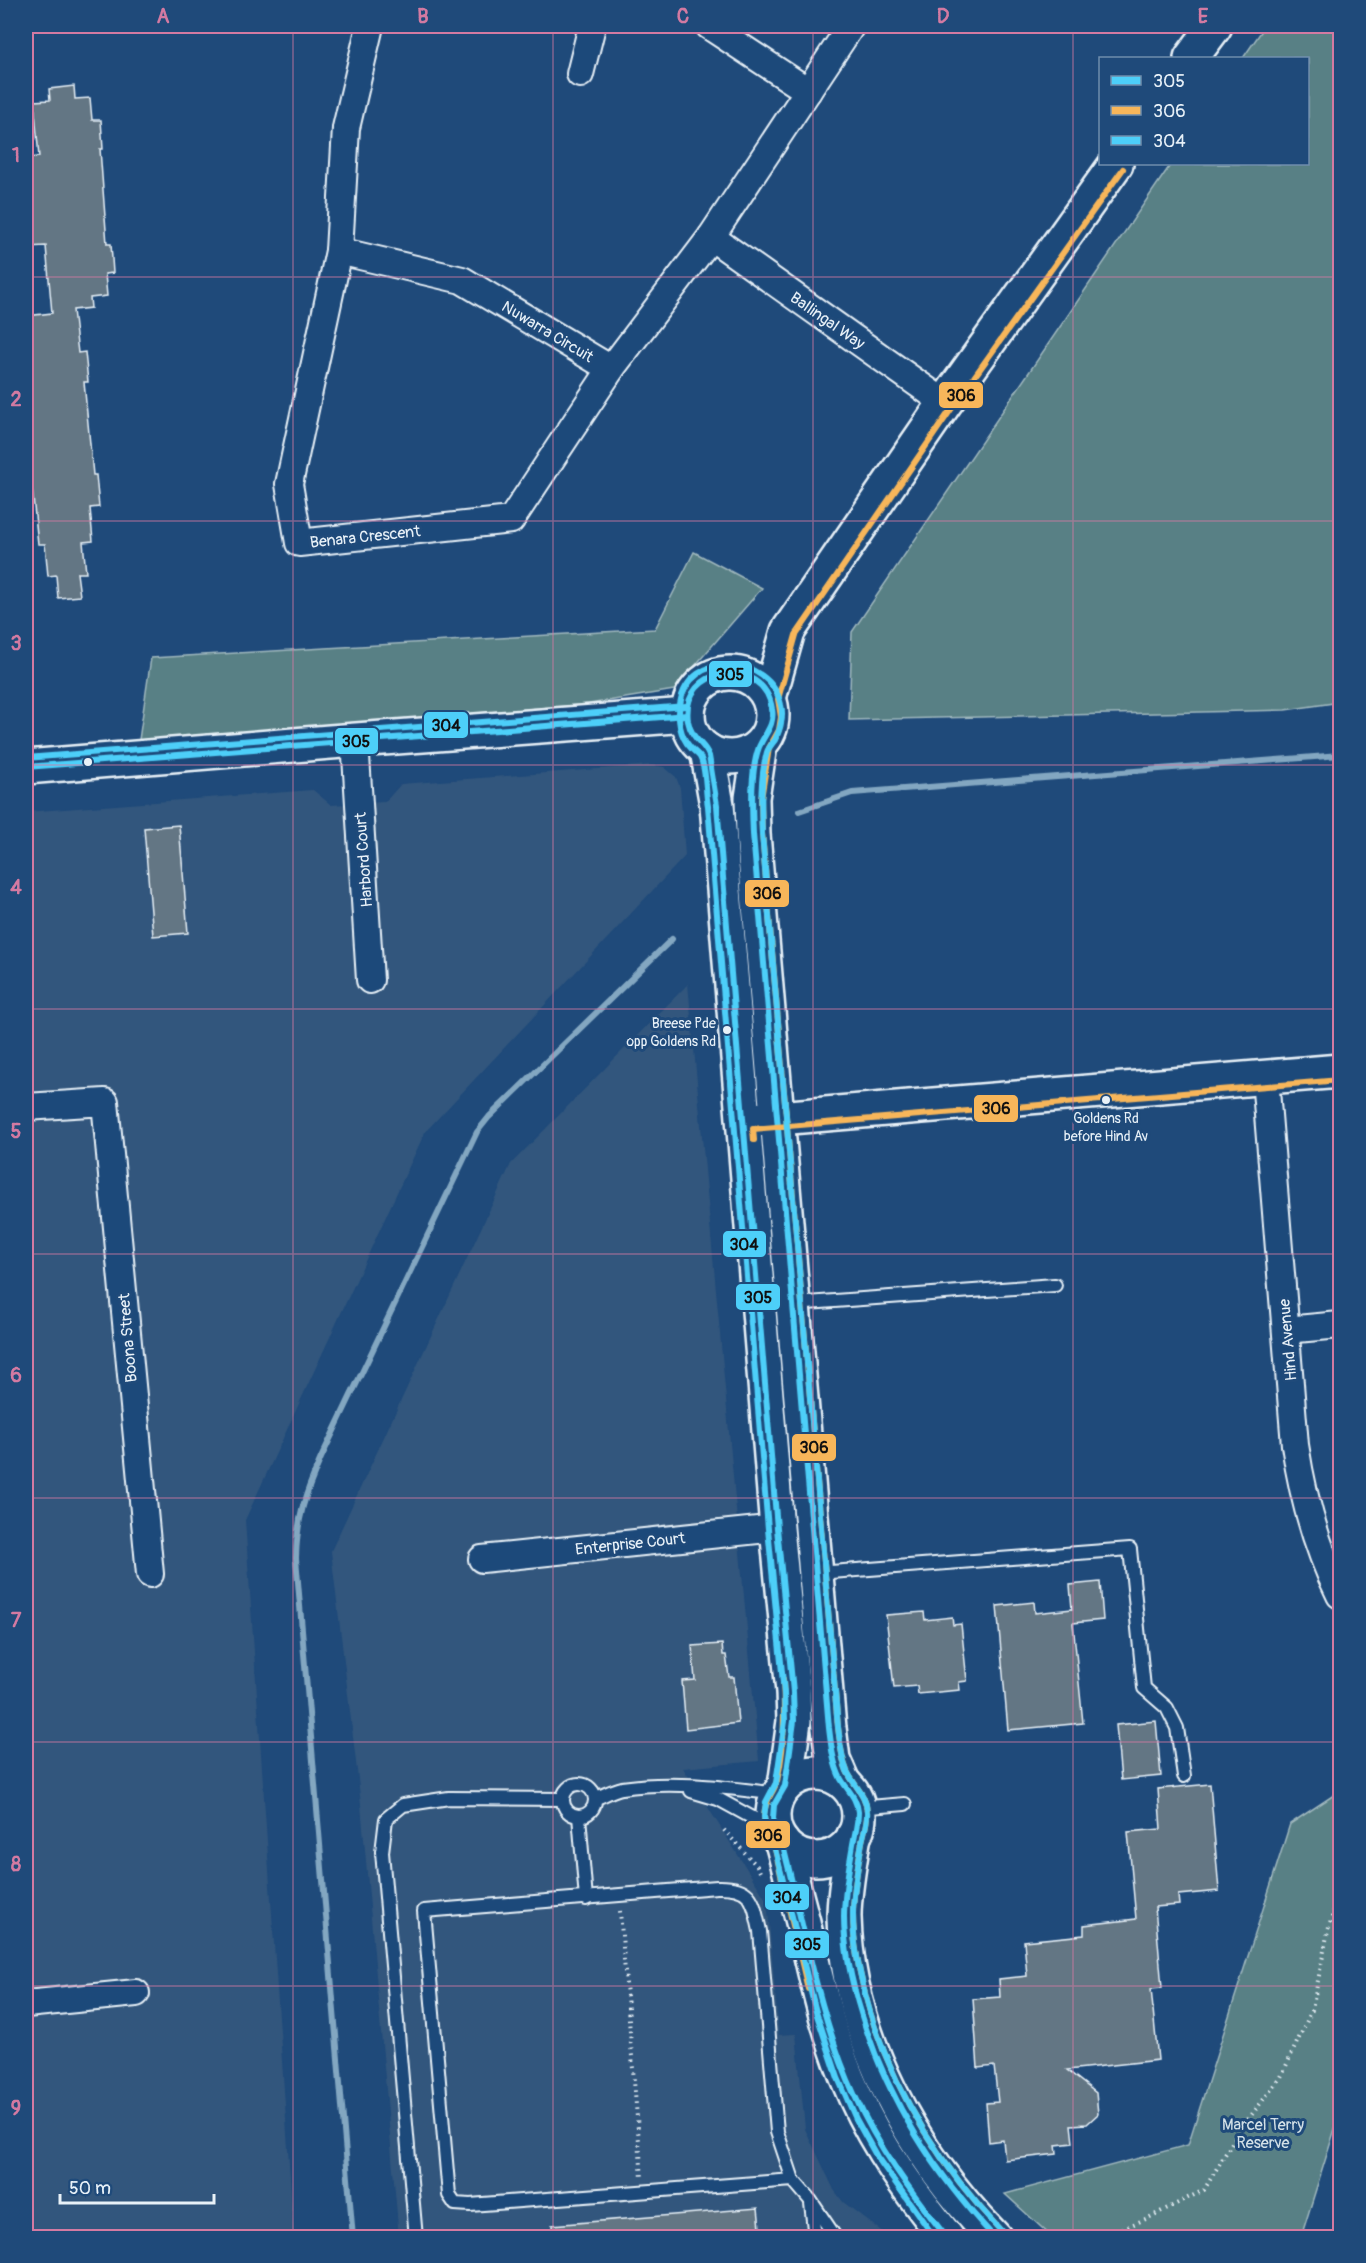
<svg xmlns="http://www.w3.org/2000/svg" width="1366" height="2263" viewBox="0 0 1366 2263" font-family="Pangolin,sans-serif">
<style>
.built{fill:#33577d}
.green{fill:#598085;stroke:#a0b8be;stroke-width:1.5}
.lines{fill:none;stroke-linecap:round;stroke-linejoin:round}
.stream{stroke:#83a7c1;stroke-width:6}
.building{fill:#637684;stroke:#e8f1f8;stroke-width:1.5}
.lane-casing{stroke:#e8f1f8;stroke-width:16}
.street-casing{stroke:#e8f1f8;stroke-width:30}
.secondary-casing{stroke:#e8f1f8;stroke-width:38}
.path{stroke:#e8f1f8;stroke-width:4;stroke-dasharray:1.5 4.5;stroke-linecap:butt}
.lane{stroke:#1f4a7a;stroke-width:12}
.street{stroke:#1f4a7a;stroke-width:26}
.secondary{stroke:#1f4a7a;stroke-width:33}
.bus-1-casing{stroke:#1f4a7a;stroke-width:10}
.bus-2-casing{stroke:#1f4a7a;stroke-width:10}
.bus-3-casing{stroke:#1f4a7a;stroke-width:10}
.bus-1{stroke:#4dcff9;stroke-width:6}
.bus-2{stroke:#f7b65a;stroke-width:6}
.bus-3{stroke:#4dcff9;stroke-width:6}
.grid{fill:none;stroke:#d37aa2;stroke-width:1.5;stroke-opacity:0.55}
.bus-dot{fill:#e8f1f8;stroke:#1f4a7a;stroke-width:2}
.labels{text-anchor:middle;stroke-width:6;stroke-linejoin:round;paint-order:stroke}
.bus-label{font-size:14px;fill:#e8f1f8;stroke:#1f4a7a;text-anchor:end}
.street-label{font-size:16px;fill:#e8f1f8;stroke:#1f4a7a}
.park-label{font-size:16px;fill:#d3e0e7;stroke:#1f4a7a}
.line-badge{stroke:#1f4a7a;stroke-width:2}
.pale-badge-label{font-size:16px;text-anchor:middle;font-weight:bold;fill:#111}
.neatline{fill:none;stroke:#d37aa2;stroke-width:2}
.grid-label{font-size:20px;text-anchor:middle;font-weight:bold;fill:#d37aa2}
</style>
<rect width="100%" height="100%" fill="#1f4a7a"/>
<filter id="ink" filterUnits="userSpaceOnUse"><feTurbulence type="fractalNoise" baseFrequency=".0167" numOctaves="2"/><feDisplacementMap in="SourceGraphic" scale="12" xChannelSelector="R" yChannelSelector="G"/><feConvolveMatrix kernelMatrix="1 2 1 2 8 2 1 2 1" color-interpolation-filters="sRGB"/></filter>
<g filter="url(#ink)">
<g class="built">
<polygon points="651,765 664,767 676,777 680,788 685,856 425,1132 245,1520 294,2237 26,2238 26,812 313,790 331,805 385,802 401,784"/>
<polygon points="688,984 759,1761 683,1768 767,1901 779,2035 796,2034 805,2129 834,2190 843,2202 889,2237 399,2237 361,1804 331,1551 511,1164"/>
</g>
<g class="green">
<polygon points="1265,26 1340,26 1340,702 1285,710 849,720 852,632 1171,164 1308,164 1308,58 1243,58"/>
<polygon points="694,552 762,588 674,690 589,704 139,740 151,658 655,629"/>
<polygon points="1340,1791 1340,2113 1301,2237 1052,2237 1005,2194 1188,2145 1290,1824"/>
</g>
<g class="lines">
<g class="stream">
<polyline points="799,811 852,793 1340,755"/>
<path d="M353,2238L296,1558C297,1518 305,1494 321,1458L477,1132L489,1117L672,939"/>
</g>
</g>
<g class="building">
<polygon points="74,86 75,99 90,98 92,120 101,120 103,149 100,149 107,244 111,244 113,273 105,274 107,296 90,298 91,308 73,310 78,353 85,352 88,382 84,382 93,475 96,475 99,507 90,508 93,541 83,542 86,573 77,573 80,596 58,598 56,575 48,576 45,544 38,544 31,478 26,478 26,316 52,313 46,246 26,247 26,158 39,157 34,101 50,100 49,89"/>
<polygon points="179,825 188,933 153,936 144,828"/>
<polygon points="1100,1582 1103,1620 1073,1623 1083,1723 1008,1730 997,1606 1034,1602 1035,1613 1072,1609 1070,1585"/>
<polygon points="924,1612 925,1620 952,1617 953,1625 961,1624 967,1681 959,1682 960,1690 918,1694 917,1686 894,1688 886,1615"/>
<polygon points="722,1644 723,1655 726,1655 729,1677 734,1677 738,1723 686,1729 682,1681 695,1680 692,1646"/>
<polygon points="1156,1721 1161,1776 1121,1780 1116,1725"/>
<polygon points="1210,1784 1219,1891 1178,1895 1179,1905 1155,1907 1162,1988 1151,1989 1158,2060 1067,2070 1096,2093 1098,2114 1087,2124 1071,2125 1073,2143 1056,2145 1057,2154 1005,2160 1003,2140 989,2142 986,2103 998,2102 994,2066 978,2068 973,1999 1000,1997 999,1979 1027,1976 1024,1941 1084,1935 1084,1925 1136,1919 1128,1832 1161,1829 1158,1789"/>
<polygon points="758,2208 761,2238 553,2238 552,2225"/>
</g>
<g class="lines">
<g class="lane-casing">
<g id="lane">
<polyline points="793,1304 1055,1285"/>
<polyline points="818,1573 1130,1549 1144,1688 1167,1708 1177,1728 1184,1776"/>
<circle cx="579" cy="1800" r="16"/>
<polyline points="691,1791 718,1799 775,1830"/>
<path d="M596,1798C604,1795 613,1790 622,1788C673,1780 728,1788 779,1794"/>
<polyline points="858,1808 905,1804"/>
<polyline points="579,1816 586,1899"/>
<path d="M793,2180L470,2205L455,2204L449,2195L424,1911L717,1887C753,1886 753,1900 760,1931L777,2132L793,2180L811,2201L836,2238"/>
<polyline points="811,2203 815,2238"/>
<polyline points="416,2238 382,1852 386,1819 403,1805 449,1798 563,1799"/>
</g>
</g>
<g class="street-casing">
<g id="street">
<polyline points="370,26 346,128 339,251 462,280 611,369"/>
<polyline points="709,26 808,91"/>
<polyline points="580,74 592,26"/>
<polyline points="711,237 945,403"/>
<polyline points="339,251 289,484 299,543 511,520 611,369 711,237 851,26"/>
<polyline points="355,740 370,980"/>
<path d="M1265,1078L1295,1445C1303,1498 1316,1547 1340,1595"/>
<polyline points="26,1107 105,1102 150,1574"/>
<polyline points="1286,1330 1340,1325"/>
<polyline points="482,1559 777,1528"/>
<polyline points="26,2004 136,1993"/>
</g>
</g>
<g class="secondary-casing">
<g id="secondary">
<polyline points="1191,58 1215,26"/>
<circle cx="730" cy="715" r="42"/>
<polyline points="769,698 788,631 945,403 1116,164"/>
<polyline points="760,745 752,798 753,834 829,1728 833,1759 843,1782"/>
<polyline points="707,750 717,805 777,1528 793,1692 794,1721 785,1786"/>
<polyline points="26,767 330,742 687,715"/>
<polyline points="754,1120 1340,1071"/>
<circle cx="816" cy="1816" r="43"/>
<path d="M854,1835C850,1861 844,1890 844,1917C847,2036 912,2154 995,2238"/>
<path d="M782,1842C789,1869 796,1895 803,1922C817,1981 829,2040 855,2096C878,2148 912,2194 947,2238"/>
</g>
</g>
<g class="path">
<polyline points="724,1830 757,1866 762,1876"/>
<polyline points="620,1911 642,2178"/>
<polyline points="1100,2238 1148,2218 1204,2190 1239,2131 1281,2077 1312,2010 1328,1931 1340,1889"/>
</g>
<use href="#lane" class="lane"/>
<use href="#street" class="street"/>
<use href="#secondary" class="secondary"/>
<g class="bus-1-casing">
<g id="bus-1">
<polyline points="26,767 687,715"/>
<path d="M947,2238C912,2193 878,2148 855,2096C819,2018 804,1926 782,1842L775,1830L773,1818L774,1805L785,1786L794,1721L793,1692L777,1528L717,805L709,756C704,742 692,741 688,721C680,665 764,655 772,709C775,725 765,733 759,747C750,771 752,809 753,834L829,1728C831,1745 833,1764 841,1779C848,1791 857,1798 858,1812C858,1823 855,1833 853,1844C849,1868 844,1892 844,1917C844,1950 852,1984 862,2016C888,2101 934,2173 995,2238"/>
</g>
</g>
<g class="bus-2-casing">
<g id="bus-2">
<polyline points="754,1140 753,1129 1340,1080"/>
<path d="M783,1679C785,1713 785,1748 777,1781C773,1794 765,1799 764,1815C764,1827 768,1836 774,1845L808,1989"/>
<path d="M1002,2232C942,2168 896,2097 870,2012C861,1981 853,1948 853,1914C853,1890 858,1866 862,1842C864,1832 868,1822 867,1811C866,1794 854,1786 847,1771C841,1757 840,1742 838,1727L762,833L761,799L769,748L779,730L781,717L778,699L796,635L952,408L1123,169"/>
</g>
</g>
<g class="bus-3-casing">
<g id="bus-3">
<polyline points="26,758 686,706"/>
<path d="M935,2238L877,2157L856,2119L838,2078L816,2012L774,1845L767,1833L764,1817L766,1802L776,1783L785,1721L784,1693L768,1529L708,806C705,791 707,770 700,757C697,753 693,751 690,747C680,736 677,719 680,704C689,649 770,654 781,705C784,717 780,730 775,740C772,744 769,747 767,752C760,777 761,807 762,834L838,1727C840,1742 841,1757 847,1771C854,1786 866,1794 867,1811C868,1822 864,1832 862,1842C858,1866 853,1890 853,1914C853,1948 861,1981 870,2012C896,2097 942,2168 1002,2232"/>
</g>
</g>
<use href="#bus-1" class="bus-1"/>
<use href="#bus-2" class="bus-2"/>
<use href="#bus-3" class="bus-3"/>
</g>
</g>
<path class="grid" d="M293,26V2238M553,26V2238M813,26V2238M1073,26V2238M26,277H1340M26,521H1340M26,765H1340M26,1009H1340M26,1254H1340M26,1498H1340M26,1742H1340M26,1986H1340"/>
<g class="bus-dot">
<circle cx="88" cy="762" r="5"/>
<circle cx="727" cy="1030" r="5"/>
<circle cx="1106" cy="1100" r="5"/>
</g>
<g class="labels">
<g class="bus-label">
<text x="716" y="1028">Breese Pde<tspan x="716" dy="18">opp Goldens Rd</tspan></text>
<text x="1106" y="1123" text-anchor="middle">Goldens Rd<tspan x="1106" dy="18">before Hind Av</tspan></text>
</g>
<g class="street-label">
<text transform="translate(828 320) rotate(35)" y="6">Ballingal Way</text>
<text transform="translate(548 331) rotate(31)" y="6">Nuwarra Circuit</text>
<text transform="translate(365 536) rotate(-6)" y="6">Benara Crescent</text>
<text transform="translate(363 860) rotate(-94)" y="6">Harbord Court</text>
<text transform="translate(127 1338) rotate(-95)" y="6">Boona Street</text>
<text transform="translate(1287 1340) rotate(-95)" y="6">Hind Avenue</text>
<text transform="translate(630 1543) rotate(-6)" y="6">Enterprise Court</text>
</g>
<g class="park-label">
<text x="1263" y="2130">Marcel Terry<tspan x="1263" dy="18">Reserve</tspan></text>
</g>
</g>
<g class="line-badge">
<rect x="938" y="381" width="46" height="28" rx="6" fill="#f7b65a"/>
<rect x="708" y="660" width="45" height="28" rx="6" fill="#4dcff9"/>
<rect x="423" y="711" width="46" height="28" rx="6" fill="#4dcff9"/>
<rect x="334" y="727" width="45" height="28" rx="6" fill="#4dcff9"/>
<rect x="744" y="879" width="46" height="29" rx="6" fill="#f7b65a"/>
<rect x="973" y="1094" width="46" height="29" rx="6" fill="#f7b65a"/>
<rect x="722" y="1230" width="45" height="28" rx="6" fill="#4dcff9"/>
<rect x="735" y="1283" width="46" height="28" rx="6" fill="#4dcff9"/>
<rect x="791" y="1433" width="46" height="29" rx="6" fill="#f7b65a"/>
<rect x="745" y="1820" width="46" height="29" rx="6" fill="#f7b65a"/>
<rect x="764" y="1883" width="46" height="28" rx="6" fill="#4dcff9"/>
<rect x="784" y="1930" width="46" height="29" rx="6" fill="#4dcff9"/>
</g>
<g class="pale-badge-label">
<text x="961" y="401">306</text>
<text x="730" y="680">305</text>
<text x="446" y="731">304</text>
<text x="356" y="747">305</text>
<text x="767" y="899">306</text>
<text x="996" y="1114">306</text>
<text x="744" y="1250">304</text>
<text x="758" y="1303">305</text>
<text x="814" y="1453">306</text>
<text x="768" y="1841">306</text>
<text x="787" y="1903">304</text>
<text x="807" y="1950">305</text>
</g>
<rect width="1366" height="2263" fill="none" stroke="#1f4a7a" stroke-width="66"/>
<rect x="1099" y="57" width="210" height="108" fill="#1f4a7a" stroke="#6f8dac" stroke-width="1.5"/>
<rect x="1111" y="76" width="30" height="9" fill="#4dcff9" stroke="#6f8dac" stroke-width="1.5"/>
<text x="1153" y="87" font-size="18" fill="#e8f1f8">305</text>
<rect x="1111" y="106" width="30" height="9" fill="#f7b65a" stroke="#6f8dac" stroke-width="1.5"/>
<text x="1153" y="117" font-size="18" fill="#e8f1f8">306</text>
<rect x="1111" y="136" width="30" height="9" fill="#4dcff9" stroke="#6f8dac" stroke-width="1.5"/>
<text x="1153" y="147" font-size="18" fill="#e8f1f8">304</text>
<path d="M60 2194v9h154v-9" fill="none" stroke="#e8f1f8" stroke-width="3"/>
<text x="69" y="2194" font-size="18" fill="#e8f1f8" stroke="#1f4a7a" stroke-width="4.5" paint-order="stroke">50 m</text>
<rect x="33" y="33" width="1300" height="2197" class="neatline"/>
<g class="grid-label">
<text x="163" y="23">A</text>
<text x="423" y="23">B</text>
<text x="683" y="23">C</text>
<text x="943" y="23">D</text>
<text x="1203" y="23">E</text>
<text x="16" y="162">1</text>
<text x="16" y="406">2</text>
<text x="16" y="650">3</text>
<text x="16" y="894">4</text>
<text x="16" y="1138">5</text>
<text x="16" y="1382">6</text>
<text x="16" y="1627">7</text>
<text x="16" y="1871">8</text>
<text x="16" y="2115">9</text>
</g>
</svg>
